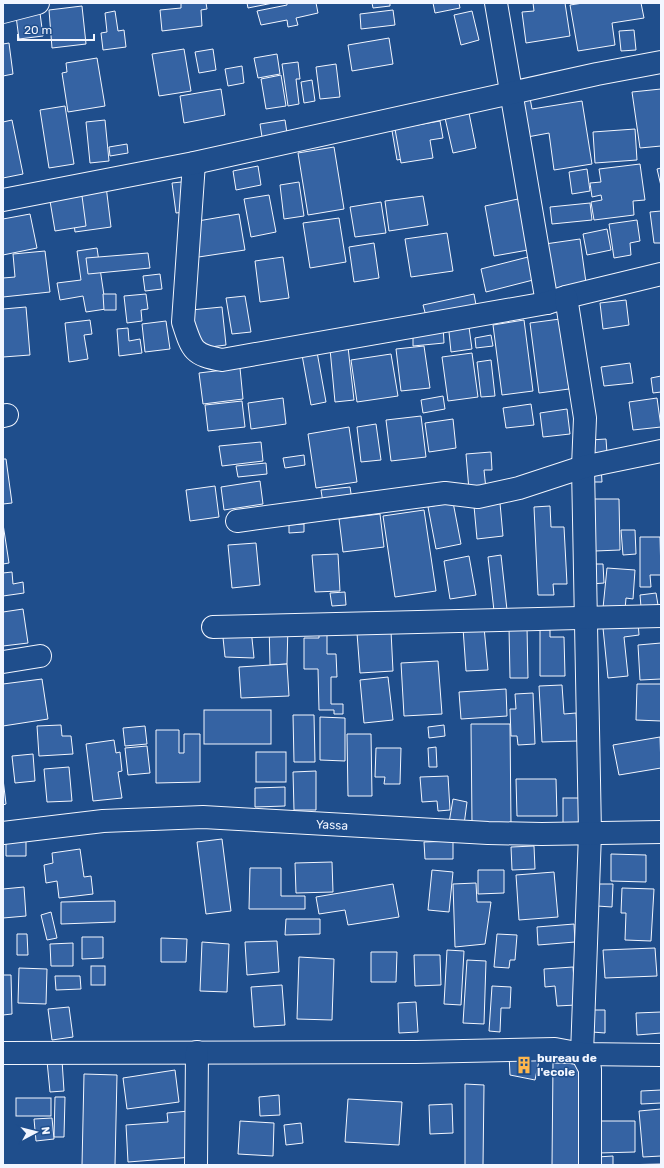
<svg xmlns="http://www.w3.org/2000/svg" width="664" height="1168" viewBox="0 0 664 1168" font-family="Rubik,sans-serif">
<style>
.building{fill:#3563a3;stroke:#f2f6ff}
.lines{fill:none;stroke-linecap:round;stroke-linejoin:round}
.minor-casing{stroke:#f2f6ff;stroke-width:24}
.minor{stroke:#1f4e8c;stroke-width:22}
.labels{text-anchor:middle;stroke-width:3;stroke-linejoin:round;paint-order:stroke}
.street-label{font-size:12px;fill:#f2f6ff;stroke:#1f4e8c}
.poi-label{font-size:12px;font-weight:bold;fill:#f2f6ff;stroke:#1f4e8c;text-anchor:start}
</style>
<rect width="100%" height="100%" fill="#1f4e8c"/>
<g class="building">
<polygon points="181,3 206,3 207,9 201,10 202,26 162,31 160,10 181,8"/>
<polygon points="247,3 273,3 248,8"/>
<polygon points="287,3 316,3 318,13 296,18 298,25 288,27 287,20 261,25 257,11 287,5"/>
<polygon points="372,3 390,3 390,6 373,8"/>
<polygon points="433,3 459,3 460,8 435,13"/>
<polygon points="533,3 565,3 570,36 526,43 522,12 534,11"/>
<polygon points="583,3 641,3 644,18 612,23 615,45 578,51 570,5"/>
<polygon points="82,6 86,44 52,48 49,10"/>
<polygon points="393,10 395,25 361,29 360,14"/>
<polygon points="115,11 118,31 124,30 126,47 103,50 101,33 107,32 105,13"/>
<polygon points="472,11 479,40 461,45 454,15"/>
<polygon points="40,13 43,36 19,39 16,16"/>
<polygon points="634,30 636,50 621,51 619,31"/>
<polygon points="389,38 393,64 352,71 348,45"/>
<polygon points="9,43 13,74 3,76 3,44"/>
<polygon points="184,49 191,91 159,96 152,54"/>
<polygon points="213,49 216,70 199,73 195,52"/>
<polygon points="277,54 280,74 258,78 254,58"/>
<polygon points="97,58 105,106 68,112 62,73 67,72 66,63"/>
<polygon points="298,62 300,79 296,79 299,104 288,106 282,64"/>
<polygon points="336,64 340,97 320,99 316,67"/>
<polygon points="242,66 244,83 228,86 225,69"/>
<polygon points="281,75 286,106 266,109 261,79"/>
<polygon points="312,80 315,101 304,103 301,82"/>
<polygon points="221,89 225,115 184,123 180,96"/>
<polygon points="661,89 661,146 640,148 632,92"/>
<polygon points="530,98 532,109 582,101 592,164 554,170 549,133 522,138 516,101"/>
<polygon points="65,106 74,164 49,168 40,110"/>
<polygon points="469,113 476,148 453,153 445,118"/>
<polygon points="12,120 23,174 3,178 3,122"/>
<polygon points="105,120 109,161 90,163 86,122"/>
<polygon points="285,120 287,133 262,137 260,124"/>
<polygon points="414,121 419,156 397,160 391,125"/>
<polygon points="440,121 443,138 430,140 433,158 401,163 395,129"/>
<polygon points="635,129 637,160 595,163 593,132"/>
<polygon points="127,144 128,153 110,156 109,147"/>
<polygon points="334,147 344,209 308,215 298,153"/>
<polygon points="640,164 645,200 633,201 634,215 594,220 591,202 602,200 601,195 592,197 590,183 601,182 599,169"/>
<polygon points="258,166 261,185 236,190 233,171"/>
<polygon points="661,168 661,186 657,169"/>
<polygon points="587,169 590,191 572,194 569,172"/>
<polygon points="191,181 194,211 176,213 172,183"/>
<polygon points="299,182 304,216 284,219 280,185"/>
<polygon points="106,186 111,227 75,232 70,190"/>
<polygon points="269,195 276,232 251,237 244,199"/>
<polygon points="82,196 86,226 55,231 50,201"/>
<polygon points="423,196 428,225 389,231 385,201"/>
<polygon points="518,199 528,250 494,256 485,206"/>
<polygon points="381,202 386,233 355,237 350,207"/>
<polygon points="590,203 592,220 552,224 550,207"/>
<polygon points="661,211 661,243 654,243 650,212"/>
<polygon points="30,214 37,248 3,255 3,219"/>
<polygon points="239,214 245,250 192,258 186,223"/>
<polygon points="339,218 346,262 310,268 303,223"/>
<polygon points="637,220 640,241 630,243 631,255 614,258 609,224"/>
<polygon points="607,229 611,250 587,255 583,234"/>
<polygon points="447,233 453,271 411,277 405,239"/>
<polygon points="580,239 587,290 552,294 545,244"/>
<polygon points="374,243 379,278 354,282 349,247"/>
<polygon points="97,248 106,309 86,312 83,296 60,300 57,283 81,280 77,251"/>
<polygon points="45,251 50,292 3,297 3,278 15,277 13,254"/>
<polygon points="148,253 150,268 88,274 86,258"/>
<polygon points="532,256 537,279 486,292 481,269"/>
<polygon points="283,257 289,298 260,302 255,261"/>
<polygon points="160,274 162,289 145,291 143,276"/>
<polygon points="103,294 116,294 116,310 104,310"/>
<polygon points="146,294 148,309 141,310 142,321 127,323 124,296"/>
<polygon points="474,294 476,305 426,316 423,305"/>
<polygon points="245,296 251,332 232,334 226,298"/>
<polygon points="626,300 629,325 603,329 600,303"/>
<polygon points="26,307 30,355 3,357 3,309"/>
<polygon points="222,307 226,345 195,349 191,310"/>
<polygon points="560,319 569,389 539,393 530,323"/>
<polygon points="90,320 92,334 84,335 88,359 69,362 65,323"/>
<polygon points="468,320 472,349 451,352 448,322"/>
<polygon points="524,320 533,391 502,395 493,325"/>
<polygon points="166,321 170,349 145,352 142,324"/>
<polygon points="443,325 444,343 413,346 413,336"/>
<polygon points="128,328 129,341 140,339 142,353 119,356 117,329"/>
<polygon points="491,335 493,346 476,348 475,338"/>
<polygon points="424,346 430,388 401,391 396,349"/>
<polygon points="348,347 354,400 335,402 330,349"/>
<polygon points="317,352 326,402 311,405 302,355"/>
<polygon points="472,353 478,397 448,401 442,357"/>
<polygon points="391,354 398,396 357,402 351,360"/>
<polygon points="491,360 495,396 481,397 477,362"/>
<polygon points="630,363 633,383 604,386 601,367"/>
<polygon points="240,368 243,399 203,404 199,373"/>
<polygon points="661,376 661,392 653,393 651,378"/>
<polygon points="443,396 445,409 423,413 421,400"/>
<polygon points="283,398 286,424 251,429 248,403"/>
<polygon points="657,398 661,427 633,430 629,402"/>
<polygon points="242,401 245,427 208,431 205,405"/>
<polygon points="531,404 534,425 506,428 503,408"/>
<polygon points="567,409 570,434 543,437 540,413"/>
<polygon points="421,416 426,457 391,461 386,420"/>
<polygon points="453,419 456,448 429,452 425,423"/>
<polygon points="376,424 381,460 361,462 357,427"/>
<polygon points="349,427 357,482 316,488 308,434"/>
<polygon points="606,439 607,453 591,453 590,440"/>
<polygon points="261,442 263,461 222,466 219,446"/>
<polygon points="491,452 492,470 484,470 486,489 469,490 466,454"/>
<polygon points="304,455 305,465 285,468 283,458"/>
<polygon points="3,459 6,459 12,503 3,504"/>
<polygon points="266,463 267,474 238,477 236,466"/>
<polygon points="590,467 601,467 602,482 591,482"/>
<polygon points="260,481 263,504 224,510 221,487"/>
<polygon points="215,486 219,517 190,521 186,490"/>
<polygon points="350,487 352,500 323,503 321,490"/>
<polygon points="594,499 619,499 620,550 595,551"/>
<polygon points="453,502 461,544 436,549 428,507"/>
<polygon points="500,503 503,536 477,539 474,506"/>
<polygon points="550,506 551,527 564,527 567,584 553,584 554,595 538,595 534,507"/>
<polygon points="424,510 436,591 395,597 383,516"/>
<polygon points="380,514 384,547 343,552 339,519"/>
<polygon points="3,524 9,563 3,564"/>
<polygon points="304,524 304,532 289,533 289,525"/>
<polygon points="621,530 635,530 636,554 623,555"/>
<polygon points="640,537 660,537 661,575 650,575 651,587 640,587"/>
<polygon points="256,543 260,585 232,588 228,545"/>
<polygon points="338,554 340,591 315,592 312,555"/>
<polygon points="501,555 507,610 494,611 488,557"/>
<polygon points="469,556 476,595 450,599 444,561"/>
<polygon points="591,564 603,564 604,583 591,584"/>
<polygon points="607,568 635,570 633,599 626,598 625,610 603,608"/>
<polygon points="12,572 13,584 23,582 24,593 3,596 3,573"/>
<polygon points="345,592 346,605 332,606 330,593"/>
<polygon points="656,593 658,605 641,607 640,595"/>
<polygon points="23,609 28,643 3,646 3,612"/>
<polygon points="221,618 250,619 254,658 225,657"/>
<polygon points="638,622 639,635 624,637 628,676 608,678 603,628"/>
<polygon points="269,623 288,625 287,664 270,665"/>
<polygon points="484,627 488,670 466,671 463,628"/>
<polygon points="509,627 527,627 528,678 510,678"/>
<polygon points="540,630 550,630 550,637 564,637 565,676 540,676"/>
<polygon points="319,631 327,631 327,654 336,654 337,677 331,677 331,704 343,704 343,714 334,714 334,710 319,710 318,669 304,669 304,638 319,638"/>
<polygon points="391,631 393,671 360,673 357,633"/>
<polygon points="661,643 661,679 640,680 638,645"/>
<polygon points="438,661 442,714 404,716 401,663"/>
<polygon points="287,664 289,696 241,698 239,667"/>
<polygon points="388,677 393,720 364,723 360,680"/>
<polygon points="42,679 48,719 3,726 3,684"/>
<polygon points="637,684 661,684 661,721 636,720"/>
<polygon points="562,685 564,714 576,713 578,741 542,742 539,686"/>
<polygon points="506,689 507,716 461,719 459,692"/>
<polygon points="533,693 535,744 518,745 517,736 511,736 510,709 516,709 515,694"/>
<rect x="204" y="710" width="67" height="34"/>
<polygon points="293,715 314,715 315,762 294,762"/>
<polygon points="320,717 345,718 345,761 320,760"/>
<polygon points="471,724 510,724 511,824 472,824"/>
<polygon points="61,725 62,736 71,736 73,754 39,756 37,726"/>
<polygon points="444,725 445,736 429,738 428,727"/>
<polygon points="145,726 147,744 125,746 123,728"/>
<polygon points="156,730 179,730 179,753 184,753 184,734 200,734 200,782 156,783"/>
<polygon points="347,734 371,734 372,796 348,796"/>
<polygon points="660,737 661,768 619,775 613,745"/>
<polygon points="114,740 116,753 120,752 122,771 118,772 122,798 93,801 86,744"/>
<polygon points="147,746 150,773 128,775 125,748"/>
<polygon points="436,747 437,767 429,767 428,748"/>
<polygon points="376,748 401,748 400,784 384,784 385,777 375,777"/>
<rect x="256" y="752" width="30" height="30"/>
<polygon points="33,754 35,781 15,783 12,756"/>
<polygon points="69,767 72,801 47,802 44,769"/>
<polygon points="316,771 316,810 294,810 293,772"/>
<polygon points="448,776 450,810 438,811 437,801 422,802 420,777"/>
<polygon points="3,779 6,804 3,805"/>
<polygon points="516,779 556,779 557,816 517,816"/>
<polygon points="285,787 285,806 255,807 255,788"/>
<rect x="563" y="798" width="16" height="25"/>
<polygon points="453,799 467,802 464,825 449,823"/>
<polygon points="26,834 26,856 6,856 6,835"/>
<polygon points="222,839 231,911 206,914 197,842"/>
<polygon points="453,841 453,859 425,859 424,842"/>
<polygon points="534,846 535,869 512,870 511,847"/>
<polygon points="80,849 84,877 91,876 93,894 59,898 57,881 46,883 44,865 53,863 52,853"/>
<polygon points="611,854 646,855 646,882 611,881"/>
<polygon points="332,862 333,892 296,893 295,863"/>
<polygon points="250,868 281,868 281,896 305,896 305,909 249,909"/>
<polygon points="432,870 453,872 449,912 428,910"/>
<polygon points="478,870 504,870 504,893 478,894"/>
<polygon points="554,872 558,917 519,920 516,875"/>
<polygon points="476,883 477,902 491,902 485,944 455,947 453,884"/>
<polygon points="393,884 399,917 348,925 345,910 319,914 316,897"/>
<polygon points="598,884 613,884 612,907 597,906"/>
<polygon points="24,887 26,916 3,918 3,889"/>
<polygon points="622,888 654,889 651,941 625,940 626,913 621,913"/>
<polygon points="115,901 115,922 61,924 61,902"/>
<polygon points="51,912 57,938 47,940 41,915"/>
<polygon points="286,919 320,919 320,934 285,935"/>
<polygon points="574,924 575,942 538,945 537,927"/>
<polygon points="17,934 27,934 28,955 17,955"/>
<polygon points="497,934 517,935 515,960 510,960 509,968 494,967"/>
<polygon points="82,937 103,937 103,958 82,959"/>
<polygon points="161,938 187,939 186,962 161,962"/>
<polygon points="277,941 279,972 247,975 245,942"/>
<polygon points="202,942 229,944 227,992 200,991"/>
<polygon points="73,943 73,966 51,966 50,944"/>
<polygon points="655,948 657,976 605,978 603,950"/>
<polygon points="447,950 464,951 461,1005 444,1004"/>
<polygon points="371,952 397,952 396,982 371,982"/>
<polygon points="414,955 440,955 441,985 415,986"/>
<polygon points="299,957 334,959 332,1020 297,1019"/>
<polygon points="467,960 486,961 484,1024 463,1023"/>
<rect x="91" y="966" width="14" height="19"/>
<polygon points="573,967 576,1005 557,1006 555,986 545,987 544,969"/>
<polygon points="19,968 47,969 46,1004 18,1003"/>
<polygon points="3,975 11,975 12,1014 3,1015"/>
<polygon points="55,976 80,976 81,989 56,990"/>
<polygon points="282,985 285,1025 254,1027 251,987"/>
<polygon points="492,986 511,987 510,1008 501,1008 500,1032 489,1031"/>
<polygon points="416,1002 418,1032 399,1033 398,1003"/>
<polygon points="69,1007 73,1037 52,1040 48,1009"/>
<polygon points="592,1010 605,1010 605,1033 592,1032"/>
<polygon points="661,1012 661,1033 637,1035 636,1013"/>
<polygon points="509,1054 540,1056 535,1080 510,1075"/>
<polygon points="62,1060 64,1091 50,1092 47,1061"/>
<polygon points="553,1063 583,1064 581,1165 552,1165"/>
<polygon points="175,1070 179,1102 127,1109 123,1078"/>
<polygon points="84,1074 117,1075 115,1165 82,1165"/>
<polygon points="465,1084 484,1085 483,1165 465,1165"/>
<polygon points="661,1090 661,1103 641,1104 641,1091"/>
<polygon points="279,1095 280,1115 260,1116 259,1097"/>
<polygon points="55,1097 65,1097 64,1137 54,1137"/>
<rect x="16" y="1098" width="35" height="18"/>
<polygon points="348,1099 402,1102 399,1145 345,1142"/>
<polygon points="452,1104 453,1133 430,1134 429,1105"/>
<polygon points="661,1109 661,1156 643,1157 639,1111"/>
<polygon points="189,1111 193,1157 128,1162 126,1125 168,1122 167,1113"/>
<polygon points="52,1118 54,1139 36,1141 34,1119"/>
<polygon points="240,1121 274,1123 273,1156 238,1154"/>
<polygon points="598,1121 635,1121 635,1152 598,1153"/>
<polygon points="301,1123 303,1143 286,1145 284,1125"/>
<polygon points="613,1156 613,1165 597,1165 597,1157"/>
<polygon points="661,1164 661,1165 618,1165"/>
</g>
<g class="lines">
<g class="minor-casing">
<g id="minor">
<polyline points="496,3 547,303"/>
<polyline points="3,12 38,3"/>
<path d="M194,163L183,322C192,350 193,355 222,360L547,303L566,297L661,274"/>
<polyline points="3,200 194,163 597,74 661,62"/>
<polyline points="566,297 585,418 583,467 590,833 582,1054 590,1069 590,1165"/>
<polyline points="3,416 7,415"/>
<polyline points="237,521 445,493 478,497 519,488 583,467 661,451"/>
<polyline points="213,627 661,616"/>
<polyline points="3,662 40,656"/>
<polyline points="3,833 103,821 203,817 488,833 542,834 661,832"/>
<polyline points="3,1053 416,1052 555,1049 582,1054 661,1055"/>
<polyline points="196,1165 197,1052"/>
</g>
</g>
<use href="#minor" class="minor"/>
</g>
<defs>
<g id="building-bare" transform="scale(1.38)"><path d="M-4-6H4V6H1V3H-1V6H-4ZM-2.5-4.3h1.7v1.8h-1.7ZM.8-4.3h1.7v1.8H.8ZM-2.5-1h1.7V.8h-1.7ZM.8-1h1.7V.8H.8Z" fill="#ffb74d" stroke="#1f4e8c" stroke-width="2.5" paint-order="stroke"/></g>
</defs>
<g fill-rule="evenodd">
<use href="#building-bare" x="524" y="1065"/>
</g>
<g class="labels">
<g class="street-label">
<text transform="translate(332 825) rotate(3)" y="4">Yassa</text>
</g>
<g class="poi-label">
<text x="537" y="1062">bureau de<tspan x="537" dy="14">l'ecole</tspan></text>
</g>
</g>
<rect width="664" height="1168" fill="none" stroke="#f2f6ff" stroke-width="8"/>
<g transform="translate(36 1132) rotate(83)" stroke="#1f4e8c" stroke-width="3" paint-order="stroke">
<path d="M0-3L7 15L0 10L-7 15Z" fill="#f2f6ff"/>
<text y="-6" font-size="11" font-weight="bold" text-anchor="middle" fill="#f2f6ff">N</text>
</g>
<path d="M18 34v6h76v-6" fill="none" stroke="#f2f6ff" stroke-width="2"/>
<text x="24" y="34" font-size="12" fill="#f2f6ff" stroke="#1f4e8c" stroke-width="3" paint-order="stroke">20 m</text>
</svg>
